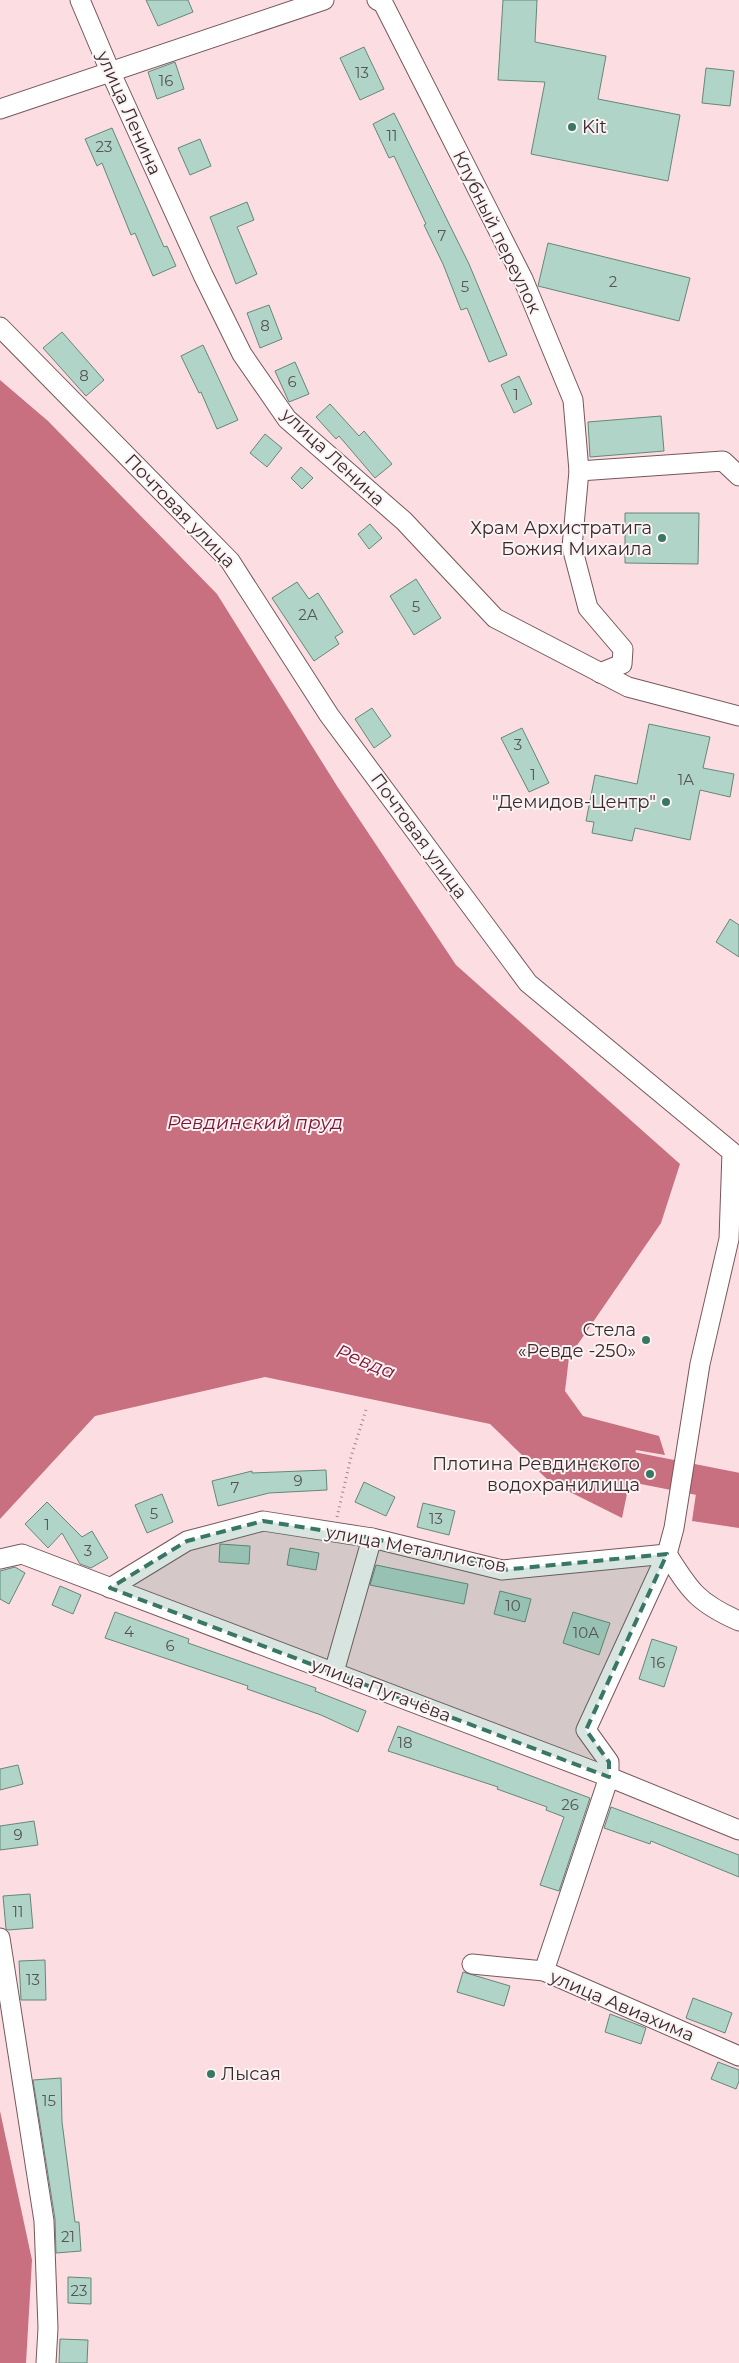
<svg xmlns="http://www.w3.org/2000/svg" width="739" height="2363" viewBox="0 0 739 2363" font-family="Montserrat,sans-serif">
<style>
.water{fill:#c86f80}
.lines{fill:none;stroke-linecap:round;stroke-linejoin:round}
.river{stroke:#c86f80;stroke-width:30}
.building{fill:#b0d4c7;stroke:#65877b}
.minor-casing{stroke:#76575c;stroke-width:21}
.path{stroke:#9e878a;stroke-width:3;stroke-dasharray:1 4;stroke-linecap:butt}
.minor{stroke:#fff;stroke-width:19}
.marked{fill:#387763;fill-opacity:0.2;stroke:#387763;stroke-width:4;stroke-dasharray:10 6;stroke-linejoin:round}
.poi-dot{fill:#387763;stroke:#faf2f3;stroke-width:2}
.labels{text-anchor:middle;stroke-width:4;stroke-linejoin:round;paint-order:stroke}
.number-label{font-size:15px;fill:#575454}
.street-label{font-size:18px;fill:#392a2d;stroke:#faf2f3}
.poi-label{font-size:18px;fill:#392a2d;stroke:#faf2f3;text-anchor:end}
.water-label{font-size:19px;font-style:italic;fill:#811437;stroke:#faf2f3}
</style>
<rect width="100%" height="100%" fill="#fcdee2"/>
<g class="water">
<polygon points="0,380 48,421 217,594 337,786 456,965 680,1164 661,1223 569,1357 565,1391 583,1416 659,1436 665,1455 636,1450 622,1518 550,1482 490,1424 265,1377 95,1416 0,1519"/>
<polygon points="699,1473 739,1480 739,1528 692,1521"/>
<polygon points="0,2111 32,2260 26,2363 0,2363"/>
</g>
<g class="lines">
<polyline class="river" points="594,1452 632,1467 739,1488"/>
</g>
<g class="building">
<polygon points="146,0 188,0 193,12 158,26"/>
<polygon points="503,0 537,0 535,42 606,56 598,99 680,115 668,181 531,154 545,82 498,80"/>
<polygon points="364,47 384,89 360,100 340,58"/>
<polygon points="175,62 184,89 157,99 148,72"/>
<polygon points="706,68 734,71 730,106 702,103"/>
<polygon points="394,113 469,264 507,355 489,362 467,308 461,310 443,264 424,225 426,224 394,156 389,158 373,124"/>
<polygon points="112,128 164,247 167,246 176,266 153,276 135,233 131,235 102,163 97,166 85,139"/>
<polygon points="200,139 211,166 190,175 178,148"/>
<polygon points="247,202 254,220 237,227 257,274 236,284 210,217"/>
<polygon points="548,243 690,278 679,321 538,286"/>
<polygon points="269,305 282,339 260,348 247,313"/>
<polygon points="62,332 104,380 86,396 43,348"/>
<polygon points="203,345 238,420 217,429 201,392 199,393 181,356"/>
<polygon points="295,362 309,394 289,402 275,371"/>
<polygon points="519,376 532,404 514,413 501,385"/>
<polygon points="330,404 359,436 364,431 392,464 375,478 339,436 336,439 316,417"/>
<polygon points="661,416 664,451 590,457 588,422"/>
<polygon points="265,434 282,448 267,467 250,453"/>
<polygon points="301,467 313,478 302,489 291,478"/>
<polygon points="625,513 699,513 698,564 625,563"/>
<polygon points="370,524 382,538 369,549 358,534"/>
<polygon points="416,579 441,618 414,635 390,596"/>
<polygon points="297,582 309,599 318,593 343,632 335,637 339,644 314,661 272,598"/>
<polygon points="372,708 391,736 374,748 355,719"/>
<polygon points="649,724 710,737 703,768 734,774 730,797 700,790 690,840 635,828 632,841 592,833 594,822 586,821 595,775 637,784"/>
<polygon points="522,728 549,783 529,792 501,738"/>
<polygon points="730,919 739,925 739,957 716,942"/>
<polygon points="326,1470 327,1490 269,1493 218,1506 212,1481 252,1471 252,1473"/>
<polygon points="364,1482 395,1497 386,1516 355,1502"/>
<polygon points="162,1494 173,1522 147,1533 135,1505"/>
<polygon points="47,1502 82,1537 92,1531 108,1558 91,1568 80,1564 62,1533 48,1548 25,1524"/>
<polygon points="423,1503 455,1511 449,1535 417,1527"/>
<polygon points="220,1544 250,1546 249,1564 219,1562"/>
<polygon points="290,1548 319,1553 316,1570 287,1565"/>
<polygon points="376,1565 468,1584 464,1604 370,1585"/>
<polygon points="15,1567 25,1573 9,1604 0,1599 0,1571"/>
<polygon points="60,1586 81,1595 73,1614 52,1605"/>
<polygon points="500,1591 531,1599 525,1622 494,1614"/>
<polygon points="115,1612 189,1639 188,1643 316,1688 315,1691 366,1711 358,1732 321,1715 247,1689 248,1686 105,1638"/>
<polygon points="573,1612 610,1623 599,1655 563,1643"/>
<polygon points="652,1639 677,1647 664,1687 639,1679"/>
<polygon points="398,1726 590,1798 559,1891 540,1885 564,1817 546,1810 547,1807 497,1789 498,1787 388,1751"/>
<polygon points="18,1765 23,1784 0,1790 0,1769"/>
<polygon points="611,1807 739,1855 739,1877 651,1841 650,1844 604,1828"/>
<polygon points="34,1821 38,1845 0,1850 0,1826"/>
<polygon points="30,1894 33,1928 8,1930 6,1929 3,1896"/>
<polygon points="45,1960 46,2000 21,2000 19,1961"/>
<polygon points="463,1972 510,1986 504,2006 457,1992"/>
<polygon points="693,1998 732,2013 725,2033 686,2018"/>
<polygon points="610,2014 646,2028 641,2044 605,2032"/>
<polygon points="718,2062 739,2070 739,2081 736,2089 711,2079"/>
<polygon points="61,2078 62,2122 75,2222 79,2222 81,2251 56,2253 55,2219 33,2080"/>
<polygon points="68,2277 91,2278 91,2304 68,2303"/>
<polygon points="60,2339 88,2340 87,2363 59,2363"/>
</g>
<g class="lines">
<g class="minor-casing">
<g id="minor">
<polyline points="80,0 110,71 203,275 242,354 287,419 404,521 495,618 628,687 739,716"/>
<polyline points="377,0 383,3 523,279 573,400 579,471 572,547 588,608 623,649 622,664 600,673"/>
<polyline points="0,109 324,0"/>
<polyline points="0,327 230,561 329,715 528,983 732,1152 729,1239 700,1364 674,1528 667,1554 586,1730 609,1762 609,1777 544,1971"/>
<polyline points="579,471 723,461 739,476"/>
<path d="M667,1554C690,1591 698,1603 739,1621"/>
<polyline points="0,1559 22,1554 609,1777 739,1830"/>
<polyline points="110,1588 187,1541 263,1521 372,1538 502,1570 667,1554"/>
<polyline points="334,1672 372,1538"/>
<polyline points="0,1938 44,2221 48,2328 46,2363"/>
<polyline points="472,1964 544,1971 739,2056"/>
</g>
</g>
<polyline class="path" points="337,1517 351,1457 366,1410"/>
<use href="#minor" class="minor"/>
</g>
<path class="marked" d="M263,1521L372,1538L502,1570L667,1554L586,1730L609,1762V1777L110,1588L187,1541Z"/>
<g class="poi-dot">
<circle cx="572" cy="127" r="5"/>
<circle cx="662" cy="538" r="5"/>
<circle cx="666" cy="802" r="5"/>
<circle cx="646" cy="1340" r="5"/>
<circle cx="650" cy="1474" r="5"/>
<circle cx="211" cy="2074" r="5"/>
</g>
<g class="labels">
<g class="number-label">
<text x="362" y="78">13</text>
<text x="166" y="86">16</text>
<text x="392" y="141">11</text>
<text x="104" y="152">23</text>
<text x="442" y="241">7</text>
<text x="613" y="287">2</text>
<text x="465" y="292">5</text>
<text x="265" y="331">8</text>
<text x="84" y="381">8</text>
<text x="292" y="387">6</text>
<text x="516" y="400">1</text>
<text x="416" y="612">5</text>
<text x="308" y="620">2А</text>
<text x="518" y="750">3</text>
<text x="533" y="780">1</text>
<text x="686" y="785">1А</text>
<text x="298" y="1486">9</text>
<text x="235" y="1493">7</text>
<text x="154" y="1519">5</text>
<text x="436" y="1524">13</text>
<text x="47" y="1530">1</text>
<text x="88" y="1556">3</text>
<text x="513" y="1611">10</text>
<text x="129" y="1637">4</text>
<text x="586" y="1638">10А</text>
<text x="170" y="1651">6</text>
<text x="658" y="1668">16</text>
<text x="405" y="1748">18</text>
<text x="570" y="1810">26</text>
<text x="18" y="1840">9</text>
<text x="18" y="1917">11</text>
<text x="33" y="1985">13</text>
<text x="49" y="2106">15</text>
<text x="68" y="2242">21</text>
<text x="79" y="2296">23</text>
</g>
<g class="street-label">
<text transform="translate(129 113) rotate(66)" y="6">улица Ленина</text>
<text transform="translate(497 232) rotate(64)" y="6">Клубный переулок</text>
<text transform="translate(333 457) rotate(43)" y="6">улица Ленина</text>
<text transform="translate(180 511) rotate(46)" y="6">Почтовая улица</text>
<text transform="translate(419 836) rotate(54)" y="6">Почтовая улица</text>
<text transform="translate(416 1549) rotate(11)" y="6">улица Металлистов</text>
<text transform="translate(381 1690) rotate(21)" y="6">улица Пугачёва</text>
<text transform="translate(622 2006) rotate(23)" y="6">улица Авиахима</text>
</g>
<g class="poi-label">
<text x="582" y="133" text-anchor="start">Kit</text>
<text x="652" y="534">Храм Архистратига<tspan x="652" dy="21">Божия Михаила</tspan></text>
<text x="656" y="808">"Демидов-Центр"</text>
<text x="636" y="1336">Стела<tspan x="636" dy="21">«Ревде -250»</tspan></text>
<text x="640" y="1470">Плотина Ревдинского<tspan x="640" dy="21">водохранилища</tspan></text>
<text x="221" y="2080" text-anchor="start">Лысая</text>
</g>
<g class="water-label">
<text x="255" y="1129">Ревдинский пруд</text>
<text transform="translate(366 1361) rotate(22)" y="7">Ревда</text>
</g>
</g>
</svg>
